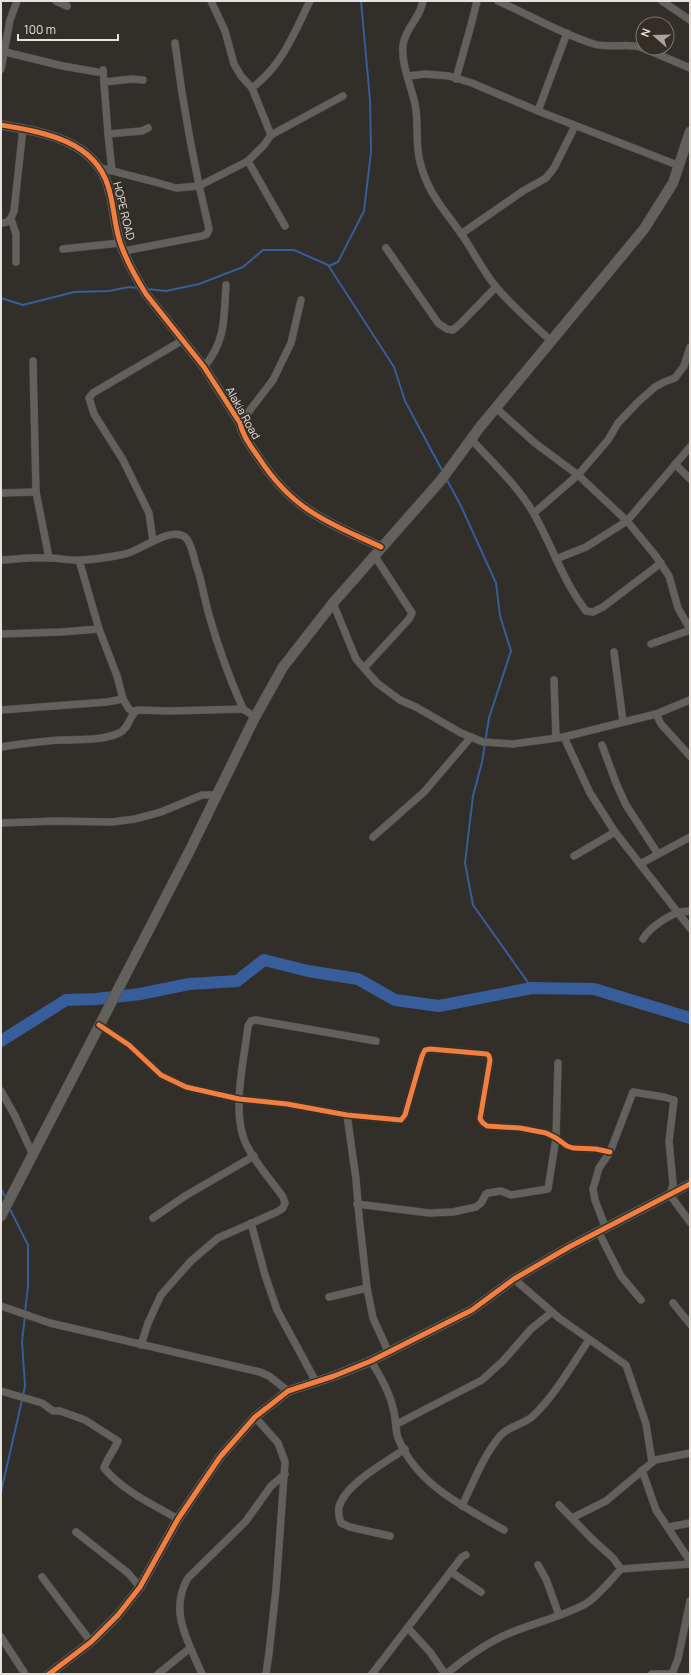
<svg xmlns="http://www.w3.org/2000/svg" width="691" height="1675" viewBox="0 0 691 1675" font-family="Manrope,sans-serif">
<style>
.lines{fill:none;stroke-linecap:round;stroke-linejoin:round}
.stream{stroke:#375d9a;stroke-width:2}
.river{stroke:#375d9a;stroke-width:12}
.minor-casing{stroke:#4f4b48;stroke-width:8}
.tertiary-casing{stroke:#4f4b48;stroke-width:10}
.secondary-casing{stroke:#4f4b48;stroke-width:11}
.minor{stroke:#63615e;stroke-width:7}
.tertiary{stroke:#63615e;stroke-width:9}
.secondary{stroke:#63615e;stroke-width:10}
.cycleway-casing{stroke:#352e27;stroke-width:8}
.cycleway{stroke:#f27e40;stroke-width:5}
.labels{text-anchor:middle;stroke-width:3.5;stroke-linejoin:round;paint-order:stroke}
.street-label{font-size:11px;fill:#e7e2de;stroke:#352e27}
</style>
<rect width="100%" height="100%" fill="#322e2a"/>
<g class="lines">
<g class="stream">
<polyline points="329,266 338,262 364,211 371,152 370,100 361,1"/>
<polyline points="147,289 166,291 199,284 243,267 263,250 294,250 328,265 394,367 405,401 443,472"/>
<polyline points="1,298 23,305 74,292 109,291 129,287 139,288"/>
<polyline points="446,478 461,506 496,583 500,616 511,651 489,718 482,762 473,796 465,863 473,905 532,988"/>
<polyline points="1,1189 6,1199"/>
<polyline points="9,1207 28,1245 28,1286 25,1312"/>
<polyline points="23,1395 25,1386 22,1341 25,1316"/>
<polyline points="1,1492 22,1400"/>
</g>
<polyline class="river" points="1,1041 66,1000 96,999 140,994 189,984 237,981 264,960 308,971 358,979 395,1000 439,1006 532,988 594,989 690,1018"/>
<g class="minor-casing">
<g id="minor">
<polyline points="56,1 67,6"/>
<polyline points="211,1 225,31 234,64 241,76 252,88 271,135"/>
<path d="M423,1C421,17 405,28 403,45C401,65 411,85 415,104C419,123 415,143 420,162C428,194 444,209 462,235C474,252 483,272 497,288C513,307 533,324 551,341"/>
<path d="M498,1C530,15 561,34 594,44C611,49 628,42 643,48"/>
<polyline points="662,1 690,20"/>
<polyline points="643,48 690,68"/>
<polyline points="1,51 63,66 97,72"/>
<polyline points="1,69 10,20 17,1"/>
<polyline points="103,70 108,134 112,171"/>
<polyline points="408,76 425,74 449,76 472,83 538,111 680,166"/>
<path d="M456,79C463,53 471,27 477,1"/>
<polyline points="104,82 132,79 143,80"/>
<path d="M252,88C283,64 293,35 310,1"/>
<polyline points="538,111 567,33"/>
<polyline points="108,134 142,131 148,128"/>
<polyline points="248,161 285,226"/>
<polyline points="101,168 155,182 176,188 199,186 248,161 264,145 271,135 343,96"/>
<polyline points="11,219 16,234 16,262"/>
<path d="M1,223C10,223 11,218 14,211L23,128"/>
<polyline points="461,234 523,191 546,178 554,168 575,126"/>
<polyline points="386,248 438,323 447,329 453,330 460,324 496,287"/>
<polyline points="63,249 120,243"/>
<path d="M124,251L202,236L207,234L209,229C194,167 183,106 175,43"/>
<polyline points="33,361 36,492 49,558"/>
<path d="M204,367C226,341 224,317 226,285"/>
<polyline points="496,408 535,443 578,475 627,521 655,555 669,576 678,608 690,629"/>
<polyline points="240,423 273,380 291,343 301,300"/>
<path d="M471,439C493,463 518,486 534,514C552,546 563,581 586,611L593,612L603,607L661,563"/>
<polyline points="675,464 690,479"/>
<polyline points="1,493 36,492"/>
<polyline points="534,513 578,475 608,440 618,423 638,402 655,387 664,382 675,378 684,366 690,347"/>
<polyline points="153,541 149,513 123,460 94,414 89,398 93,393 183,340"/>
<polyline points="556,559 586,547 627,521 690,447"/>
<path d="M1,560C17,559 34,557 50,558C60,558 70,561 80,560C95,560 110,557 125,554C140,551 170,526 185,537C191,542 194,557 196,565C202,581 204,598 209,615C218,647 230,679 243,709"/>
<polyline points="79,560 99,629 117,676 123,699 129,709 134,712"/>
<polyline points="333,603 356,659 377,683 400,700 416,707 461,733 483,742 513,744 564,737 656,714 690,700"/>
<polyline points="1,634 61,632 99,629"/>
<polyline points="651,644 690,630"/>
<polyline points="614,652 623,722"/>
<polyline points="364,668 409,619 412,613 374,555"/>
<polyline points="554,680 556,738"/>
<polyline points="1,710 107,702 123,699"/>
<polyline points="656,714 661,724 690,756"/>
<polyline points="564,737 590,793 615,832 690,928"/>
<polyline points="602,745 616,783 626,805 658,854"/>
<path d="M1,747C21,744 41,741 62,740C81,739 101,741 119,733C129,729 129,716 137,710L170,711L243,709L255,717"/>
<polyline points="1,823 56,821 112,822 135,819 161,812 202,795 216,795"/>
<polyline points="373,837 424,792 471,737"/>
<polyline points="574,856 615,832"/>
<polyline points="640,864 690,837"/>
<path d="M643,939C648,929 666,917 677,913C681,911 686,912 690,911"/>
<polyline points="99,1025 129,1045 161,1075 186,1087 239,1099 287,1104 347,1115 401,1120 405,1115 422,1056 425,1050 430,1049 487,1054 489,1056 490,1060 480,1119 483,1123 487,1126 520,1128 546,1133 556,1138 567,1146 573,1148 596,1149 610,1152"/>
<polyline points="1,1091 15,1116 33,1155"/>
<polyline points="347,1115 356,1179 359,1216 367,1288 373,1318 388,1351"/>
<polyline points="357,1204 429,1213 453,1212 476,1207 481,1203 486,1194 488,1193 501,1191 511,1195 548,1189 556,1138 558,1063"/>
<polyline points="153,1218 185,1196 254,1156"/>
<polyline points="251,1223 265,1275 277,1310 316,1382"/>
<polyline points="606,1229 595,1200 593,1189 599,1168 610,1152 633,1092 664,1097 674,1100 669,1141 673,1184 670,1195 690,1222"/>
<polyline points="599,1233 621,1276 641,1300"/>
<polyline points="514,1279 559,1318 626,1365 646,1424 652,1462"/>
<polyline points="329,1297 367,1288"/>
<polyline points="673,1303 690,1324"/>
<polyline points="1,1306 50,1323 260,1372 269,1376 288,1391"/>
<path d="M141,1345L148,1323L161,1295L191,1261L218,1238L277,1212L283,1208L285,1203L283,1197C271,1180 255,1163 246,1144C231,1112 244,1061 248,1026L251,1021L256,1020L376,1041"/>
<path d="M371,1361C380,1376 389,1391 393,1408C396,1417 395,1429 398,1438C417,1485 463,1506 504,1530"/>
<path d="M1,1391L42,1403L53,1411H60L85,1420L118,1441C114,1451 107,1458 104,1468C123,1491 152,1504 178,1519"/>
<polyline points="255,1417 278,1443 285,1462 276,1589 269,1653 266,1674"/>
<polyline points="397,1424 482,1380 503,1361 531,1329 552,1312"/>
<polyline points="642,1470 656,1510 690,1561"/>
<polyline points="559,1505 592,1539 613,1558 621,1569"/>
<path d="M462,1506C473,1483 483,1456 500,1436C508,1426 523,1425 533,1416C556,1394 571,1366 589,1340"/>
<polyline points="572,1518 606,1501 655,1460 690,1453"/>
<polyline points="669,1527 690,1523"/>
<polyline points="76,1532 128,1573 140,1587"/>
<path d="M390,1536L350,1527L341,1523C339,1518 338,1513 339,1507C345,1484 386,1462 405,1449"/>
<polyline points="538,1565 546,1579 559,1615"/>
<polyline points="451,1572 481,1592"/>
<polyline points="42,1577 91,1642"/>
<polyline points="408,1628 430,1652 445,1674"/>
<polyline points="1,1637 25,1674"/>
<polyline points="158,1674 190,1648"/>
<path d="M202,1674C189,1643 168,1611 188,1578L246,1521L271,1486L285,1474"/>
<polyline points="372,1674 462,1557 466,1555"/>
<path d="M446,1674C466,1658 486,1643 510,1633C533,1623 565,1616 587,1603C600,1594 610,1581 621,1569L690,1564"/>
<polyline points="652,1674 669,1674"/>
<polyline points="672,1674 678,1659 690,1601"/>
</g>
</g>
<g class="tertiary-casing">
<g id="tertiary">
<path d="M1,125C42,132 94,140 108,186C114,204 114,224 120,242C126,260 136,278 146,294L204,367L240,423C243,436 251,447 259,458C272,478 290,498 310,511C332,526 358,536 381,547"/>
<polyline points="49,1674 91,1642 118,1615 140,1587 178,1519 220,1457 255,1417 273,1403 288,1391 334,1376 371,1361 472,1310 514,1279 569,1247 690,1184"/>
</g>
</g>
<g class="secondary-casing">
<polyline id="secondary" points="1,1216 189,852 255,717 283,667 333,603 442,479 480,427 644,229 673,183 690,132"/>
</g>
<use href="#minor" class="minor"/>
<use href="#tertiary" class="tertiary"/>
<use href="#secondary" class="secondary"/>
<g class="cycleway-casing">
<g id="cycleway">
<path d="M1,125C42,132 94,140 108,186C114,204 114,224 120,242C126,260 136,278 146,294L204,367L240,423C243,436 251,447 259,458C272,478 290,498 310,511C332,526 358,536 381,547"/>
<polyline points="99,1025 129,1045 161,1075 186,1087 239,1099 287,1104 347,1115 401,1120 405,1115 422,1056 425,1050 430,1049 487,1054 489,1056 490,1060 480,1119 483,1123 487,1126 520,1128 546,1133 556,1138 567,1146 573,1148 596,1149 610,1152"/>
<polyline points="49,1674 91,1642 118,1615 140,1587 178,1519 220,1457 255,1417 273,1403 288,1391 334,1376 371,1361 472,1310 514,1279 569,1247 690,1184"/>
</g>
</g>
<use href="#cycleway" class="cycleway"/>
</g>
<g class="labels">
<g class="street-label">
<text transform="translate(124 211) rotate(76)" y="4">HOPE ROAD</text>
<text transform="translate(243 413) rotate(61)" y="4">Alakia Road</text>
</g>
</g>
<rect width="691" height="1675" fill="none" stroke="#e7e2de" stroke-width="4"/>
<g transform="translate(655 36) rotate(290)"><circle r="19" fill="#352e27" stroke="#7c7670"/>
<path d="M0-3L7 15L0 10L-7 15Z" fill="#a8a39f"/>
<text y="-6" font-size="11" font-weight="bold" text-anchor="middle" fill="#e7e2de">N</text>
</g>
<path d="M18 34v6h100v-6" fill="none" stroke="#e7e2de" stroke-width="2"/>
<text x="24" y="34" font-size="12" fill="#e7e2de" stroke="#352e27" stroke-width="3" paint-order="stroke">100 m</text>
</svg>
